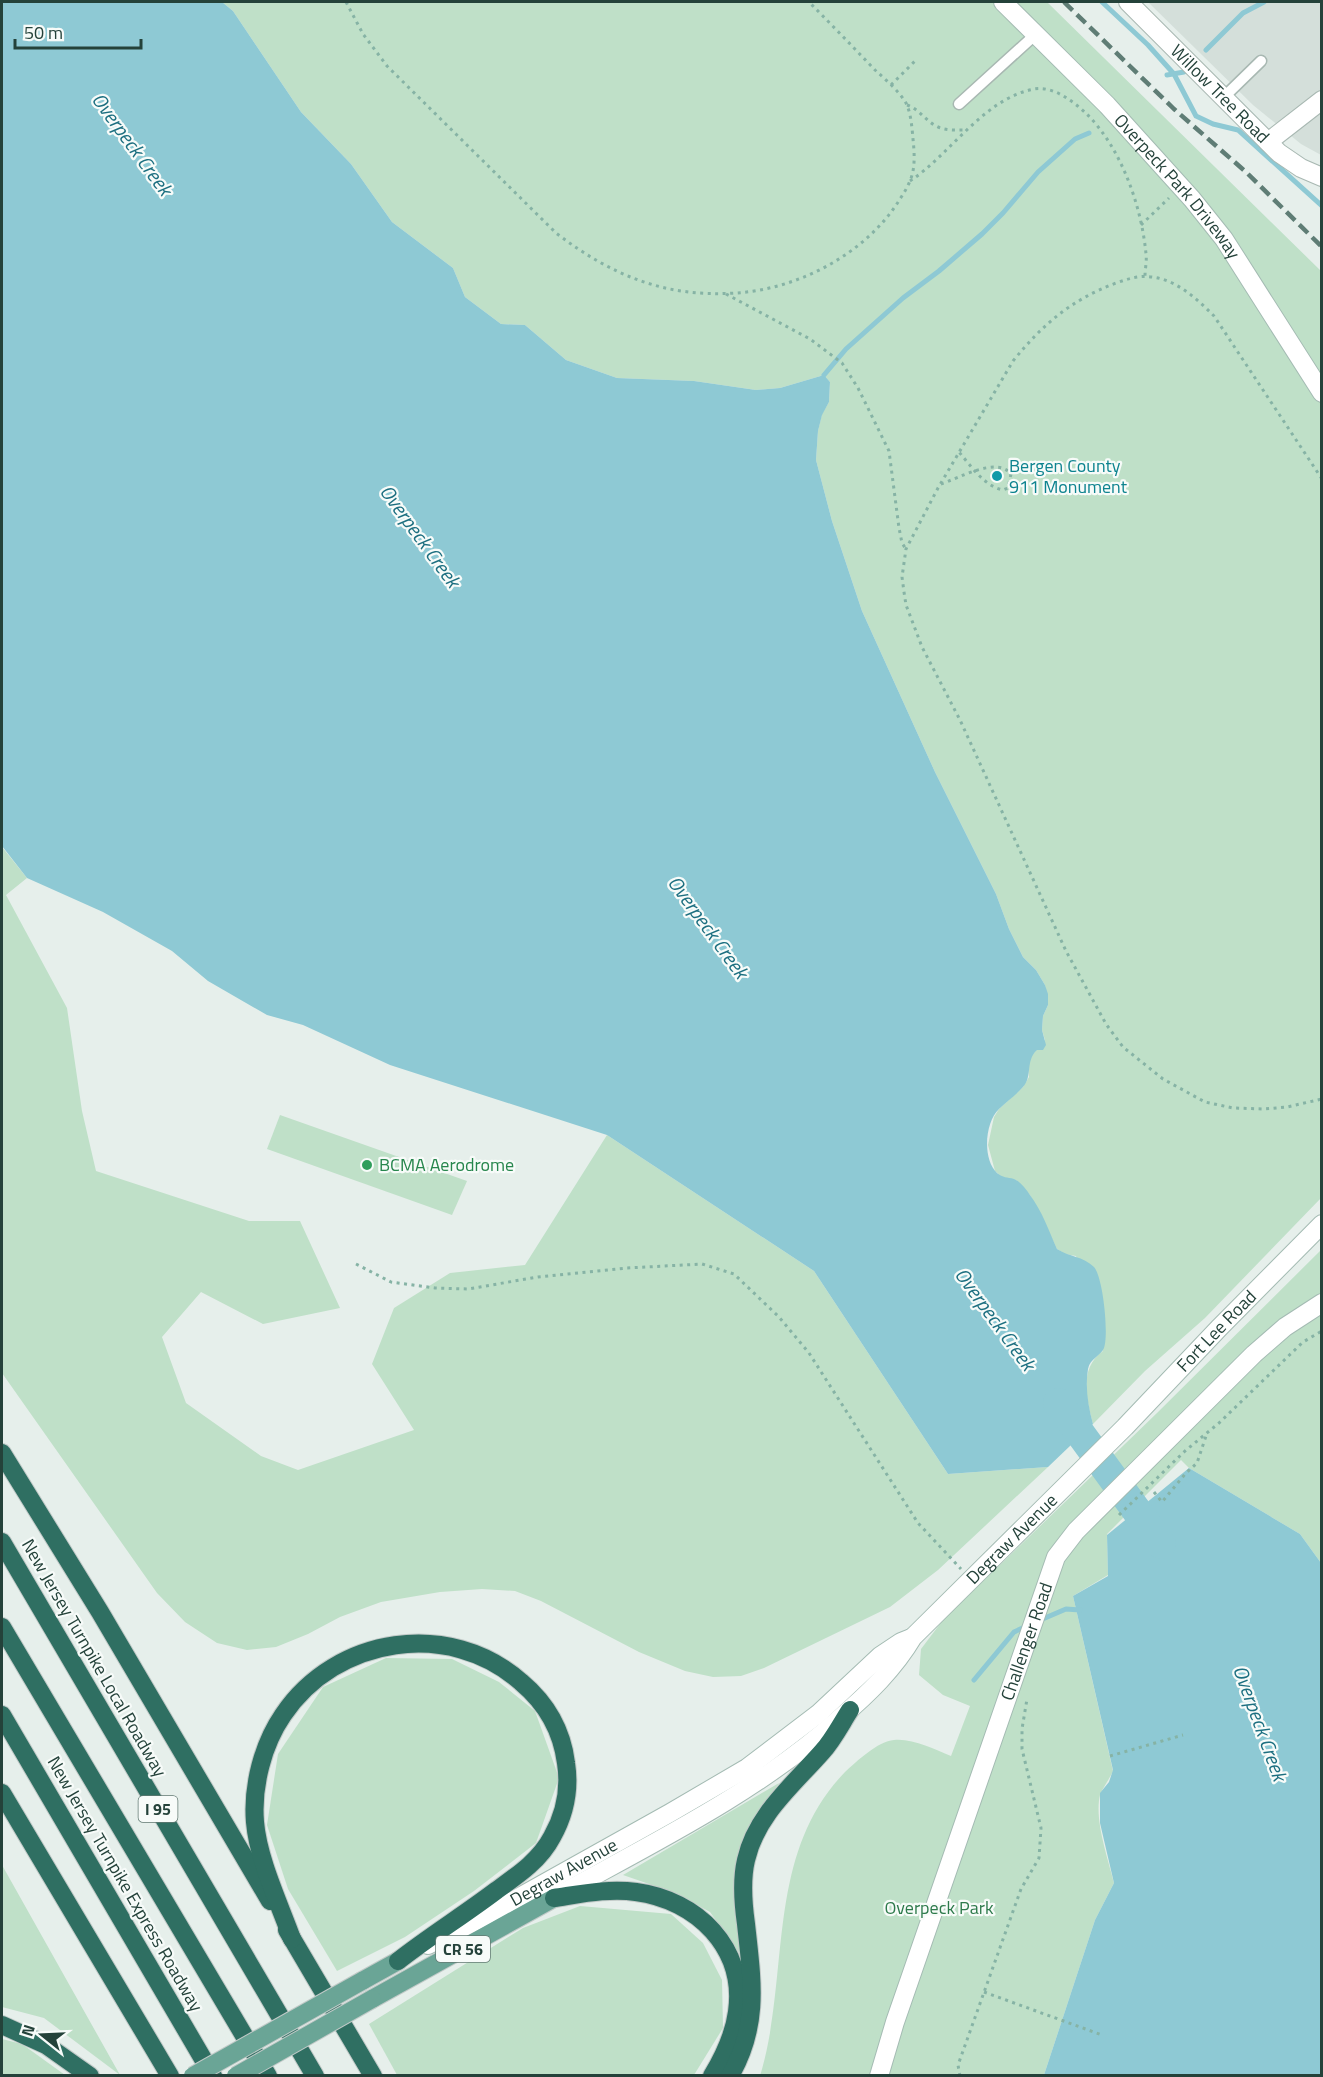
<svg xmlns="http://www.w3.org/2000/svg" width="1323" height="2077" viewBox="0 0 1323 2077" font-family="'Titillium Web',sans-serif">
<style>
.built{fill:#d4dfda}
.green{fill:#bfe0c8}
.water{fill:#8ec9d4}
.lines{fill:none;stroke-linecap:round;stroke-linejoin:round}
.stream{stroke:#8ec9d4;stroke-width:5}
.river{stroke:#8ec9d4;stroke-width:30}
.lane-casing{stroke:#a8b8b2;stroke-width:13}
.street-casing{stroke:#a8b8b2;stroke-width:20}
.secondary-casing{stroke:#a4bbb3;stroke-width:20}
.primary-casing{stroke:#c2cac8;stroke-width:20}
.highway-casing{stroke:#c2cac8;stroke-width:20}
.path{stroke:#86b3a5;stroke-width:3;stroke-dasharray:3 4.5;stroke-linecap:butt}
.lane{stroke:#fff;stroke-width:10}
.street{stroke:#fff;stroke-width:18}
.secondary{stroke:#fff;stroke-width:18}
.primary{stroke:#6aa596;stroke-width:18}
.highway{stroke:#2f6f62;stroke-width:18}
.rail{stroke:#5f7d75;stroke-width:4.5;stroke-dasharray:12 6;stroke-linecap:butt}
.primary-bridge-casing{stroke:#c2cac8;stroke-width:20;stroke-linecap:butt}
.primary-bridge{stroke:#6aa596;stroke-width:18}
.culture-dot{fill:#0f9aa8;stroke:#f7fbf9;stroke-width:2}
.leisure-dot{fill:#2e9e5b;stroke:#f7fbf9;stroke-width:2}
.labels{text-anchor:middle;stroke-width:4.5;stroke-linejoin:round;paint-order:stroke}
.shield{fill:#f7fbf9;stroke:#637a73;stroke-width:1.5}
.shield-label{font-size:16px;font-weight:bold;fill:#24423a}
.street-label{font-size:18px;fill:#24423a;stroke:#f7fbf9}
.culture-label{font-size:18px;fill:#0d838f;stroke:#f7fbf9;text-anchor:start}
.leisure-label{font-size:18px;fill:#27864d;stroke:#f7fbf9;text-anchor:start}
.park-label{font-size:18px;fill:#2d7a4b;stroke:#f7fbf9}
.water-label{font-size:20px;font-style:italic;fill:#1c6f80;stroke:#f7fbf9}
</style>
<rect width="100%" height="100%" fill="#e6efeb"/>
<polygon class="built" points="1148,2 1321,2 1321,155 1301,144 1253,105"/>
<g class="green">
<path d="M222,2H1047L1321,271V1198L1205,1318L1145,1371L1093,1424C1086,1398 1079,1368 1103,1351L1076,1256L1065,1254L1057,1249L1030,1195L1016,1180L1003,1178L995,1171L988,1145L994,1117L999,1109L1023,1087L1029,1077L1028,1065L1032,1055L1045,1040L1042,1030L1043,1016L1048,1005L1045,985L1036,970L1023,957L1009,929L996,894L935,772L862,611L832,521L816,460L818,431L822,414L829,402L830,382L824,375L780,388L756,390L694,381L617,378L566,360L525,325L501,324L465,297L453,268L392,222L351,164L301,112L233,11Z"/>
<polygon points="2,847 27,878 6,895 67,1008 82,1111 96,1171 249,1221 300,1221 340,1308 263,1324 201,1292 162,1337 186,1403 261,1456 298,1470 414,1430 372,1364 394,1308 450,1273 525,1265 607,1135 814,1271 948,1474 1048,1467 938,1570 890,1607 764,1668 741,1676 713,1677 685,1671 639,1652 541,1601 515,1591 482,1589 440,1592 381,1602 340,1617 308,1634 276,1647 247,1650 217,1643 185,1622 157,1593 2,1373"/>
<polygon points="280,1115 467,1181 452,1215 267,1149"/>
<path d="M1321,1250V1563L1300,1534L1189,1468L1181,1460L1107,1534L1108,1575L1073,1596L1113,1771C1110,1778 1101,1791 1100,1795C1094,1820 1108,1858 1114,1883L1095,1920L1044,2075L760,2076C791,1974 764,1856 845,1772C856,1762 878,1741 894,1740C912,1738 934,1749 951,1756L970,1706L943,1695L919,1675L921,1649L943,1620L1157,1413Z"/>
<polygon points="386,1658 452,1659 499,1682 535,1711 559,1778 536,1843 474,1891 405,1937 337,1971 288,1889 267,1825 278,1754 323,1687"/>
<polygon points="779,1783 744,1838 742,1957 710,1912 675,1893 623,1875"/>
<polygon points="2,1865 120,2075 44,2018 2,2007"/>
<polygon points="580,1906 671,1914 703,1943 722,1980 723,2028 694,2075 397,2075 369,2024 523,1928"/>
<polygon points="2,2039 22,2044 65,2075 2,2075"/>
</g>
<g class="water">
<path d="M2,2H222L233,11L301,112L351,164L392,222L453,268L465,297L501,324L525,325L566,360L617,378L694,381L756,390L780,388L824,375L830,382L829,402L822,415L818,431L816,460L832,521L862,611L935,772L996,894L1009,929L1023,957L1036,970L1045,985L1048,994V1005L1043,1016L1042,1030L1046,1045L1043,1050H1037C1025,1061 1033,1076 1023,1087C1016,1095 1007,1101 999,1109C985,1122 982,1159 997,1173C1003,1178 1007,1177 1014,1179C1020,1181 1027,1190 1030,1195C1042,1211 1049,1231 1057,1249C1069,1257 1083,1256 1094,1267C1103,1277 1109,1334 1104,1348C1101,1356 1090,1358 1088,1369C1085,1387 1088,1406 1093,1424L1048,1467L948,1474L814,1271L607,1135L390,1065L303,1025L267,1015L208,981L172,951L103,912L27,878L2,846Z"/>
<polygon points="1189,1468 1300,1534 1321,1563 1321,2075 1044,2075 1095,1920 1114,1883 1100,1823 1100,1793 1109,1782 1113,1770 1073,1596 1108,1576 1107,1535"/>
</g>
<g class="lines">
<g class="stream">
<polyline points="1102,2 1148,45 1174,74 1196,116 1213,124 1238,130 1322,206"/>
<polyline points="1206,50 1243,13 1264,2"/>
<polyline points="1167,75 1184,72"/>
<polyline points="824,375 846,349 903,298 939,271 982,234 1003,213 1038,172 1075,139 1089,133"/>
<polyline points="1038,1621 1066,1609 1080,1610"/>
<polyline points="974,1680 1014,1632 1027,1626"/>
</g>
<polyline class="river" points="1058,1403 1161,1544"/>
<g class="lane-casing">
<g id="lane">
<polyline points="1223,98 1261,61"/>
<polyline points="959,104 1036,34"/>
</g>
</g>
<g class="street-casing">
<g id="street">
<path id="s1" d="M1128,2L1279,153L1301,168L1322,177"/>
<polyline points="1268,142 1322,100"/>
</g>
</g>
<g class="secondary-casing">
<g id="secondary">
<path id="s2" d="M1003,2L1107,105L1192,199L1224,239L1322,393"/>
<path id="s3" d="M555,1897C653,1843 756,1793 840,1718C868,1694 894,1669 913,1637L1125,1427L1219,1328L1322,1224"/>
<path id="s4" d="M428,1945L482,1918L670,1813L747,1768L818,1714L880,1656L901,1642L911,1638"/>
<path id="s5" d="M879,2076L895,2022L1056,1557L1076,1531L1254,1354L1285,1327L1322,1303"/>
</g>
</g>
<g class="primary-casing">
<g id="primary">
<polyline points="362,1981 398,1961"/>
<polyline points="372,1999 554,1898"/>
</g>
</g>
<g class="highway-casing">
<g id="highway">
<polyline points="2,1453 100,1612 270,1901"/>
<polyline points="2,1542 315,2076"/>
<polyline points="2,1627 268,2076"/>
<polyline points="2,1715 213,2076"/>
<polyline points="2,1793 170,2076"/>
<path d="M554,1898C581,1894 609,1888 636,1892C697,1900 746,1948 737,2012C734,2035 724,2056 712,2076"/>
<polyline points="287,1930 373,2076"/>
<path d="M292,1939C279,1903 258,1859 255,1822C252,1786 263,1744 283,1715C336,1636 450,1619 521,1682C546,1703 562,1731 566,1763C570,1789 565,1814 552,1837C540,1860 518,1875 497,1890C464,1915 430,1936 398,1961"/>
<polyline points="2,2025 46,2045 90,2076"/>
<path d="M730,2076C760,2024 752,1980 746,1924C743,1903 741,1881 746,1860C756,1815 793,1785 822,1752C833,1740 841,1724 850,1710"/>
</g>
</g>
<g class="path">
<path d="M346,2L363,34L387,66L556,233C611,275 665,298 736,293C799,289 867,253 900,199C906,190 911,181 913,171C915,160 914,149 913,139C912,128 911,113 906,103C899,91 886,80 875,70C853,47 831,24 809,2"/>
<polyline points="891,85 916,60"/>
<path d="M907,105C919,109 925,120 936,126C945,131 956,130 966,130"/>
<path d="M910,181C951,154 983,99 1034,89C1046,87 1058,92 1068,99C1115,129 1141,200 1146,254C1147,261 1145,269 1145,276"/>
<polyline points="1141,225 1169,198"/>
<polyline points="726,294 810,339 842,363 858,388 889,451 899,528 902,543 906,549"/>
<path d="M1322,479L1214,316C1197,299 1177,280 1152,277C1139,275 1128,279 1116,283C1071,300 1043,324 1013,361L938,488L906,549L902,577L904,592L906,605L922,647L960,720L1066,951L1106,1024L1123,1047L1163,1079L1205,1102L1233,1108L1264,1109L1287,1107L1322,1099"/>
<path d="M941,484C959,478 997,456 1011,474L1008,488L1003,490C984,486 971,466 959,452"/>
<polyline points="356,1264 391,1282 435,1288 468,1289 538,1277 627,1268 702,1264 734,1274 779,1317 809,1353 918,1523 961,1569"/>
<polyline points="1154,1492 1162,1502 1186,1473 1197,1463 1207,1433"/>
<polyline points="1119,1515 1185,1451 1219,1423 1303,1342 1322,1331"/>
<polyline points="1110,1756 1183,1735"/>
<polyline points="984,1992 1102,2035"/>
<polyline points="960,2076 958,2065 1021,1889 1039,1858 1041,1828 1022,1749 1022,1729 1027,1699"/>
</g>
<use href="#lane" class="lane"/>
<use href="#street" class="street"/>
<use href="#secondary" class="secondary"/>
<use href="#primary" class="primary"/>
<use href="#highway" class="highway"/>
<polyline class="rail" points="1064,2 1174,109 1246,172 1322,247"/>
<g class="primary-bridge-casing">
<g id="primary-bridge">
<polyline points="193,2076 362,1981"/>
<polyline points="236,2076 372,1999"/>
</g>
</g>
<use href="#primary-bridge" class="primary-bridge"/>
</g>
<circle class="culture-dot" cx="997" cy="476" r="6"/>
<circle class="leisure-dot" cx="367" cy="1165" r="6"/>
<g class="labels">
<g class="shield">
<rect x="138.5" y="1796" width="39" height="26" rx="4.5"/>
<rect x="436" y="1936" width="54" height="26" rx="4.5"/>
</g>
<g class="shield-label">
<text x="158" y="1815">I 95</text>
<text x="463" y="1955">CR 56</text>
</g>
<g class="street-label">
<text dy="6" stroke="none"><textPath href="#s1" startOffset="130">Willow Tree Road</textPath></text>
<text dy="6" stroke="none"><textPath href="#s2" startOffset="254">Overpeck Park Driveway</textPath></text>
<text dy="6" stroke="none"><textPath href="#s3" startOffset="878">Fort Lee Road</textPath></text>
<text dy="6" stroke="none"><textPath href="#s3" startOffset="586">Degraw Avenue</textPath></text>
<text dy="6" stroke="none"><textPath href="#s5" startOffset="459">Challenger Road</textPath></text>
<text transform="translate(94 1658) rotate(60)" y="6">New Jersey Turnpike Local Roadway</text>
<text dy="6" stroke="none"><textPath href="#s4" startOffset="154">Degraw Avenue</textPath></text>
<text transform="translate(125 1884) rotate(60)" y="6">New Jersey Turnpike Express Roadway</text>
</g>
<g class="culture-label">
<text x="1009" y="472">Bergen County<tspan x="1009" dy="21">911 Monument</tspan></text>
</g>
<g class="leisure-label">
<text x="379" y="1171">BCMA Aerodrome</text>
</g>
<g class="park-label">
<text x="939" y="1914">Overpeck Park</text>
</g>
<g class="water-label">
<text transform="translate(132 144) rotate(54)" y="7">Overpeck Creek</text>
<text transform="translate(420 536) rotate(54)" y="7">Overpeck Creek</text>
<text transform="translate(708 927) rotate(54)" y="7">Overpeck Creek</text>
<text transform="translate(995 1319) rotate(54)" y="7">Overpeck Creek</text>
<text transform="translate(1260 1723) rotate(70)" y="7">Overpeck Creek</text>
</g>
</g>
<rect width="1323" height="2077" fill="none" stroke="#24423a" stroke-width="6"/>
<g transform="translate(42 2035) rotate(288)" stroke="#f7fbf9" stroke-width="4.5" paint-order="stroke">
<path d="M0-4.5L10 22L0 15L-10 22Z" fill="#24423a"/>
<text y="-9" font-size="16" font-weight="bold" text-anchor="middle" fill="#24423a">N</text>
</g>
<path d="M15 39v9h126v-9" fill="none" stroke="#24423a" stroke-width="3"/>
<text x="24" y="39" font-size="18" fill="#24423a" stroke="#f7fbf9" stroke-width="4.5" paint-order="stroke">50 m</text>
</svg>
